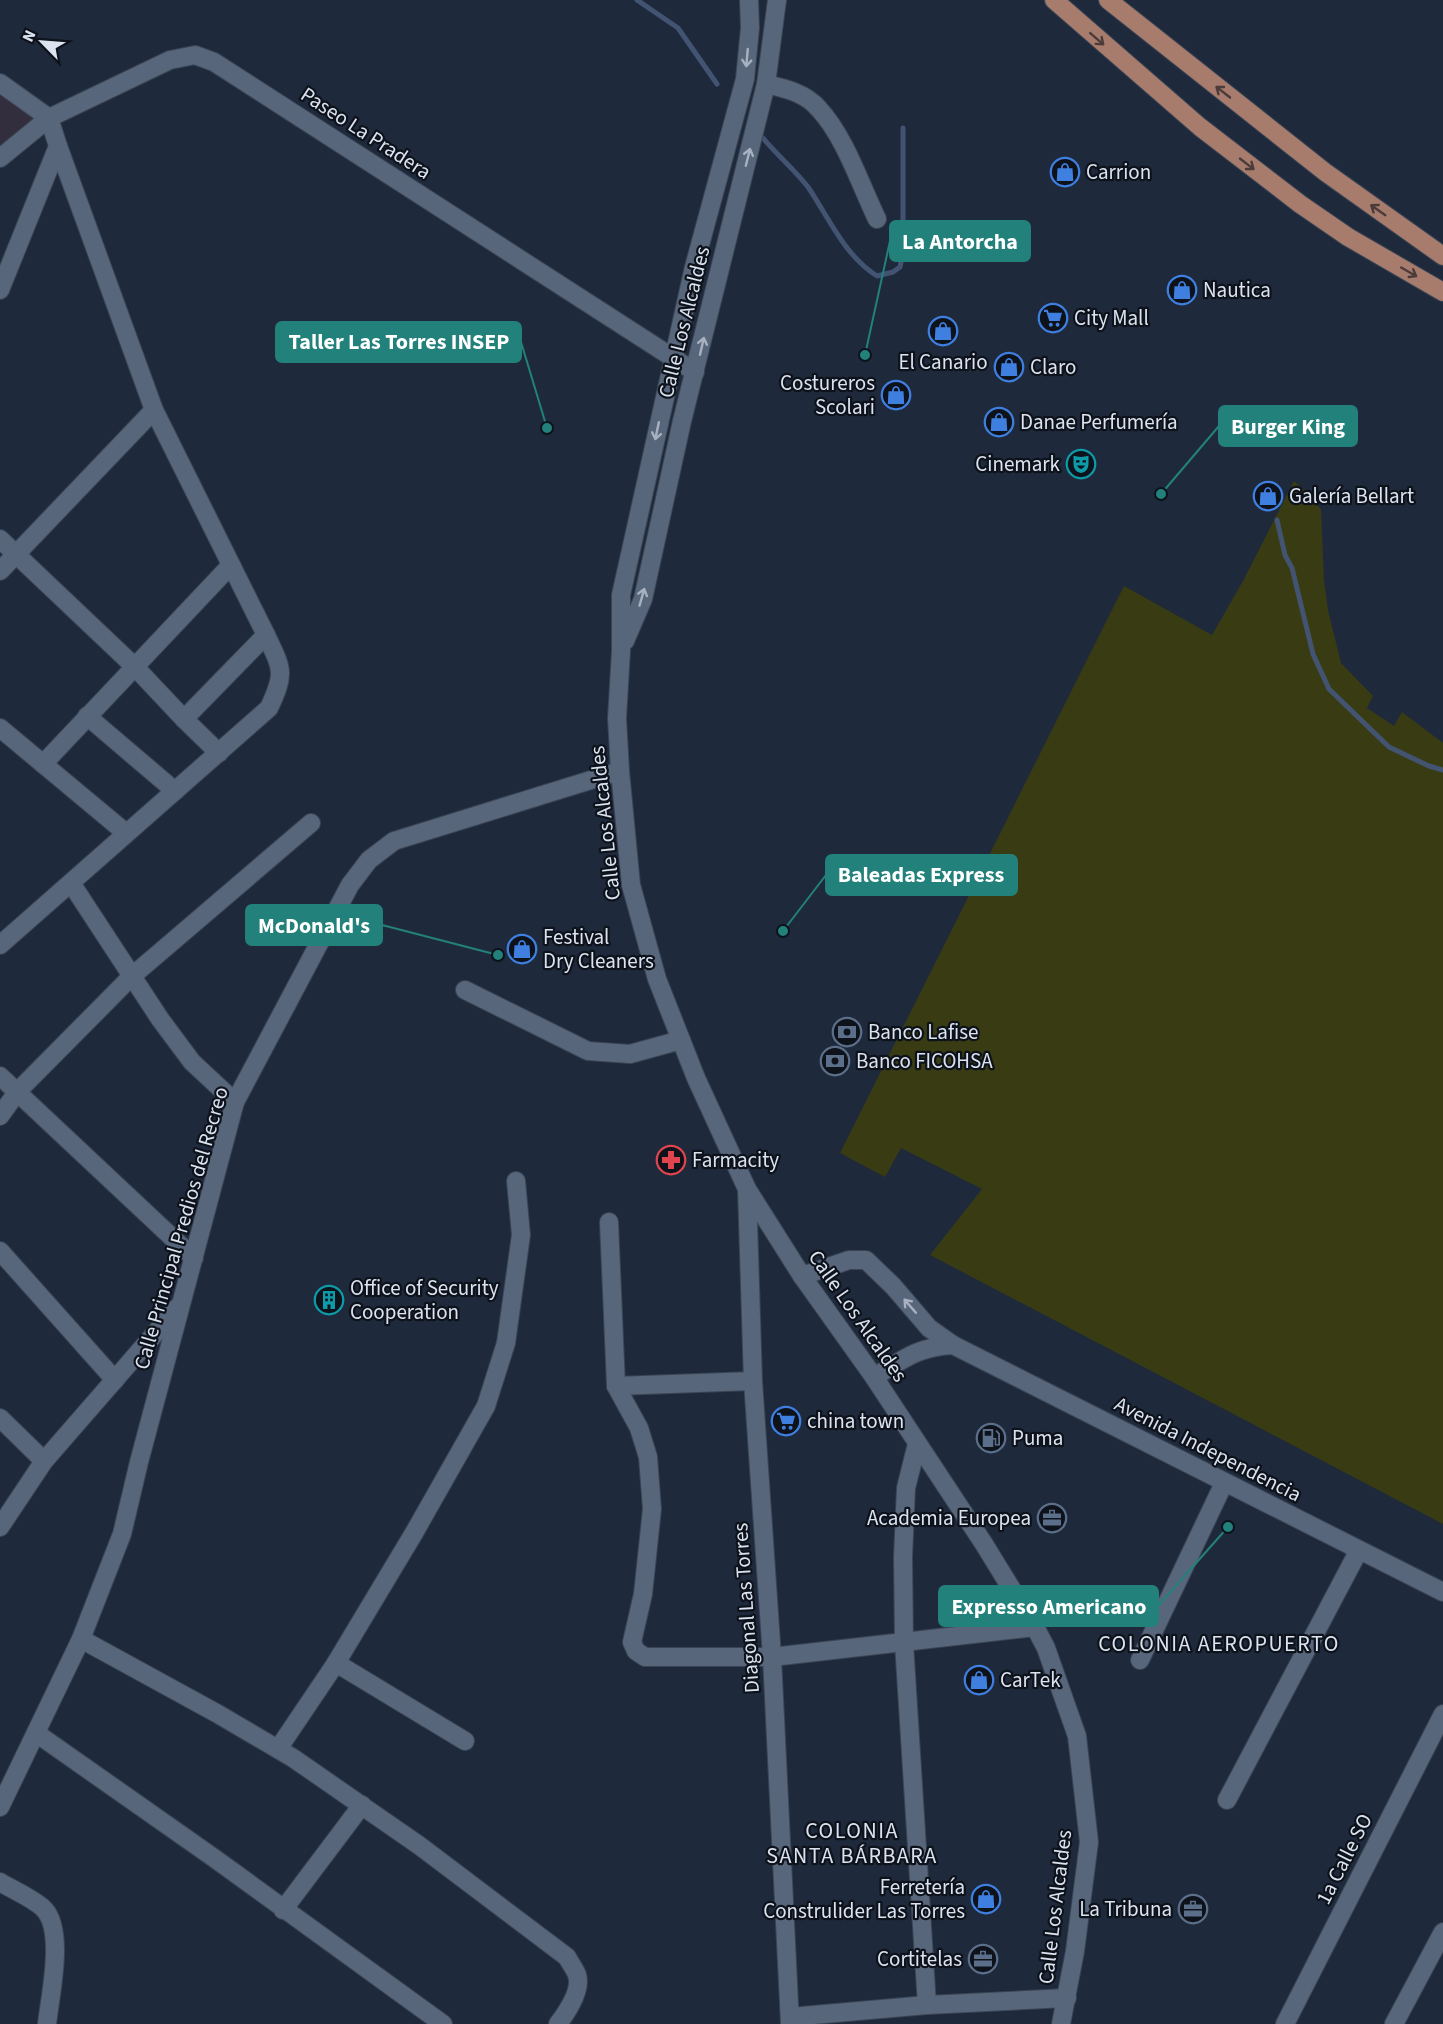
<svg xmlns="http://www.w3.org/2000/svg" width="1443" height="2024" viewBox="0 0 1443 2024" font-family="'Source Sans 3',sans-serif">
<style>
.education{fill:#322e3e}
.green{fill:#393b12}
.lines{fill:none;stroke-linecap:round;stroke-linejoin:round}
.stream{stroke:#425472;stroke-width:5}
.street-casing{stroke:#3a4454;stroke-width:20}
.secondary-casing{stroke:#3a4454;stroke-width:20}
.primary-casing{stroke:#3a4454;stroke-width:20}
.street{stroke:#58667b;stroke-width:18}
.secondary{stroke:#58667b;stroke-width:18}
.primary{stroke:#a77c6c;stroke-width:18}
.oneway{stroke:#4b3c3b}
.oneway2{stroke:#a7b1c1}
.labels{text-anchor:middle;stroke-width:4.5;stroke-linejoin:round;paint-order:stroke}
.street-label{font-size:21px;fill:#dbe3f0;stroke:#0d121b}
.poi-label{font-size:21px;fill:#dbe3f0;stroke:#0d121b;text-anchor:start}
.neighbourhood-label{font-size:22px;letter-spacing:1.5px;fill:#dbe3f0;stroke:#0d121b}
.leader{fill:none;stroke:#23817b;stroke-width:2}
.callout-dot{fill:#23817b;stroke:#0d121b;stroke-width:2}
.callout{fill:#23817b;stroke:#23817b;stroke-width:2}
.callout-label{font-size:22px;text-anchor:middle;font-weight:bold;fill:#fff}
</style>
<rect width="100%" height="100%" fill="#1e2a3c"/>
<polygon class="education" points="0,95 38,120 0,151"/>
<polygon class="green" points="1294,481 1313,498 1321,510 1324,580 1328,610 1341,663 1373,696 1367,708 1394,726 1402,712 1443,743 1443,1524 930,1255 982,1189 901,1148 885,1177 840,1153 1124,586 1212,635 1243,581"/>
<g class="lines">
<g class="stream">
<polyline points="637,0 678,28 717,84"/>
<path d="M763,138C777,155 795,170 808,187C829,218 844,255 877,276L893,272L900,267L903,253V128"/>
<polyline points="1277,520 1285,555 1292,568 1313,654 1329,689 1389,747 1429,766 1443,770"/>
</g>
<g class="street-casing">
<g id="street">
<path d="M766,84C784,88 806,93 819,109C845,137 860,184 877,219"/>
<polyline points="0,158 49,118 58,146 0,290"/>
<polyline points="0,539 135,667 184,719 219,753"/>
<polyline points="0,571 154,410"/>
<polyline points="87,716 175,791"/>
<polyline points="184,719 266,635"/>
<polyline points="0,728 126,833"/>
<polyline points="43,764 231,565"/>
<polyline points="71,883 160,1019 192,1062 235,1102"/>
<path d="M0,945L269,708C286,672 282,669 266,635L154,410L58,146"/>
<polyline points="465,990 588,1051 630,1054 681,1040"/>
<polyline points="0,1076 194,1258"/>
<polyline points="0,1116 18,1091 131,977 311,823"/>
<polyline points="747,1189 753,1381 772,1657 790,2024"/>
<polyline points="609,1222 616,1386 639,1428 648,1457 652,1509 643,1594 632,1642 636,1651 645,1657 772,1657 1035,1627"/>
<polyline points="0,1251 115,1380"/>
<polyline points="616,1386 753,1381"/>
<polyline points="0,1418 44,1461"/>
<polyline points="917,1444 906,1488 903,1557 904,1643 927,2005"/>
<polyline points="0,1527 44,1461 178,1307"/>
<path d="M81,1639L218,1714L293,1758L420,1846L567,1957C570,1963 575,1969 577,1975C582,1990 567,2012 558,2024"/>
<polyline points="1140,1660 1224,1483"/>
<polyline points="336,1663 465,1741"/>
<polyline points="36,1733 214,1858 443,2024"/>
<polyline points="278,1749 336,1663 414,1533 486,1406 506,1343 521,1235 516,1181"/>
<polyline points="1227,1800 1359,1550"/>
<polyline points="0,1807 81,1639 122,1534 139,1462 235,1102 350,885 369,860 394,841 620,771"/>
<path d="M0,1882C13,1890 34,1899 44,1909C65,1931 50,1996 47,2024"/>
<polyline points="283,1910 362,1805"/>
<polyline points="790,2017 927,2005 1067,1998"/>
<polyline points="1285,2024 1443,1714"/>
<polyline points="1394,2024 1443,1932"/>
</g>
</g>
<g class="secondary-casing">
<g id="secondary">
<polyline points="749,0 750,28 745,79 694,267 621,595 621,651 617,718 620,771 631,885 657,979 696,1078 747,1189 802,1276 874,1377 984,1544 1035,1627 1046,1648 1077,1736 1089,1842 1075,1951 1061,2024"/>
<polyline points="0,83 49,118 170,60 195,55 214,62 695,372"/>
<polyline points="625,641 643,599 682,421 766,84 777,0"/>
<polyline points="802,1276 849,1260 866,1260 893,1286 929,1328 953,1345 1443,1592"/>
<path d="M874,1377C904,1359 917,1347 953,1345"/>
</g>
</g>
<g class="primary-casing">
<g id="primary">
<polyline points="1054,0 1200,127 1300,204 1348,237 1443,292"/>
<polyline points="1108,0 1325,172 1443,256"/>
</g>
</g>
<use href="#street" class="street"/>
<use href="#secondary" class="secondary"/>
<use href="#primary" class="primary"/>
</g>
<defs><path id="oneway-shaft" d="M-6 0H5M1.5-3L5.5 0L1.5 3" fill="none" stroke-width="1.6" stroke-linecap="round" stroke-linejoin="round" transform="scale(1.5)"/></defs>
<g class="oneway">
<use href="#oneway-shaft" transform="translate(1097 39) rotate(41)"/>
<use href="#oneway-shaft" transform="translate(1223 92) rotate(-142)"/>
<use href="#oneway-shaft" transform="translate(1247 164) rotate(38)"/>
<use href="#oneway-shaft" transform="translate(1378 210) rotate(-145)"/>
<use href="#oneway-shaft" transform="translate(1409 272) rotate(30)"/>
</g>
<g class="oneway2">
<use href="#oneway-shaft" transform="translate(747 58) rotate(95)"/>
<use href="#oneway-shaft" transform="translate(748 157) rotate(-76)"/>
<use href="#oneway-shaft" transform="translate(702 346) rotate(-77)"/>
<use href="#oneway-shaft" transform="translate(657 431) rotate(102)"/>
<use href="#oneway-shaft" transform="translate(642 597) rotate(-74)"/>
<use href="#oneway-shaft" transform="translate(910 1306) rotate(-131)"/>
</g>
<defs>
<g id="shop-ring" transform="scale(1.5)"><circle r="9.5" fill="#0d121b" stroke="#3f7fe0" stroke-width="1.5"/><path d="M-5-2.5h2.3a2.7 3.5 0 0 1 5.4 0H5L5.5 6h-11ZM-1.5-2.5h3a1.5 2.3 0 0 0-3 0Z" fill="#3f7fe0"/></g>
<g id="supermarket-ring" transform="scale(1.5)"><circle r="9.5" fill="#0d121b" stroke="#3f7fe0" stroke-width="1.5"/><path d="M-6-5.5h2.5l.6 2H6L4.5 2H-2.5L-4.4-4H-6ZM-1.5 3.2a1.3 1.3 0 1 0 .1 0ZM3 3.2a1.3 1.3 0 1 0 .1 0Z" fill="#3f7fe0"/></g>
<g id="theatre-ring" transform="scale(1.5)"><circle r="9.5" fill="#0d121b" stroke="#0f9aa8" stroke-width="1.5"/><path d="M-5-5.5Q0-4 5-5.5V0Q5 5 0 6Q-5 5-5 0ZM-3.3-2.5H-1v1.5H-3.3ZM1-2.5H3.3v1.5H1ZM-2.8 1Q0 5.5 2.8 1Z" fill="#0f9aa8"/></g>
<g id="bank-ring" transform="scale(1.5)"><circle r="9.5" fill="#0d121b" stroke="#5c6f8a" stroke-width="1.5"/><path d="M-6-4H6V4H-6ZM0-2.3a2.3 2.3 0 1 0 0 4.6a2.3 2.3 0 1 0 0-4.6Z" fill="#5c6f8a"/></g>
<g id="pharmacy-ring" transform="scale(1.5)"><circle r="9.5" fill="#0d121b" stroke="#e0444e" stroke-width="1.5"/><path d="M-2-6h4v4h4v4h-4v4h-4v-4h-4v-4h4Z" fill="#e0444e"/></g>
<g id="building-ring" transform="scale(1.5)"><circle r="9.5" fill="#0d121b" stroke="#0f9aa8" stroke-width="1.5"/><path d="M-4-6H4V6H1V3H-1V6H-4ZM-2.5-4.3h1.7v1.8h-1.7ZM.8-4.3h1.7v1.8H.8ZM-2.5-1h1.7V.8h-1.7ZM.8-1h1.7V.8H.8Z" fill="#0f9aa8"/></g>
<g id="fuel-ring" transform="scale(1.5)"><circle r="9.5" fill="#0d121b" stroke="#5c6f8a" stroke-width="1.5"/><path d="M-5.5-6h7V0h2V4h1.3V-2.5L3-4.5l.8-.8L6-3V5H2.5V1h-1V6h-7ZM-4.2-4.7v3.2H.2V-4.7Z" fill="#5c6f8a"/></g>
<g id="office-ring" transform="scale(1.5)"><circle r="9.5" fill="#0d121b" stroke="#5c6f8a" stroke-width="1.5"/><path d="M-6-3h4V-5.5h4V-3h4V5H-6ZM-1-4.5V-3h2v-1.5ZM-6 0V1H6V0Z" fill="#5c6f8a"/></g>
</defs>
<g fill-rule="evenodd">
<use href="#shop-ring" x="1065" y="172"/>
<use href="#shop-ring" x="1182" y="290"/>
<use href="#supermarket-ring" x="1053" y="318"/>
<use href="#shop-ring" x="943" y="331"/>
<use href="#shop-ring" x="1009" y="367"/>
<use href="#shop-ring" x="896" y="395"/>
<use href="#shop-ring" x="999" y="422"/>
<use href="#theatre-ring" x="1081" y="464"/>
<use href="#shop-ring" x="1268" y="496"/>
<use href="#shop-ring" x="522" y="949"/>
<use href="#bank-ring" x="847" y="1032"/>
<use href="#bank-ring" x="835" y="1061"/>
<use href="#pharmacy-ring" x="671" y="1160"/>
<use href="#building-ring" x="329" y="1300"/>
<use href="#supermarket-ring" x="786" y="1421"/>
<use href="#fuel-ring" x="991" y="1438"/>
<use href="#office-ring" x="1052" y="1518"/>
<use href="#shop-ring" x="979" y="1680"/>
<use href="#shop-ring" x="986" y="1899"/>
<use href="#office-ring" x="1193" y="1909"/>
<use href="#office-ring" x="983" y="1959"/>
</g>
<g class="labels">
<g class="street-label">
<text transform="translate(366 133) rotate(33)" y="7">Paseo La Pradera</text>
<text transform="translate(684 322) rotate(-76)" y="7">Calle Los Alcaldes</text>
<text transform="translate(605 823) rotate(-96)" y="7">Calle Los Alcaldes</text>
<text transform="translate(181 1228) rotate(-74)" y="7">Calle Principal Predios del Recreo</text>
<text transform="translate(858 1316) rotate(55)" y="7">Calle Los Alcaldes</text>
<text transform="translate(1208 1449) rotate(27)" y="7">Avenida Independencia</text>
<text transform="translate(746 1608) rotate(-94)" y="7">Diagonal Las Torres</text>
<text transform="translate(1344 1859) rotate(-63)" y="7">1a Calle SO</text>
<text transform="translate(1055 1907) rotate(-83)" y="7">Calle Los Alcaldes</text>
</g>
<g class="poi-label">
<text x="1086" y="179">Carrion</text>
<text x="1203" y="297">Nautica</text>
<text x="1074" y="325">City Mall</text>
<text x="943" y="369" text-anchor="middle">El Canario</text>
<text x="1030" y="374">Claro</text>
<text x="875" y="390" text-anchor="end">Costureros<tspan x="875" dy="24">Scolari</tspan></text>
<text x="1020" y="429">Danae Perfumería</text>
<text x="1060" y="471" text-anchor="end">Cinemark</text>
<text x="1289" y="503">Galería Bellart</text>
<text x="543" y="944">Festival<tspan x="543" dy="24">Dry Cleaners</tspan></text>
<text x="868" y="1039">Banco Lafise</text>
<text x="856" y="1068">Banco FICOHSA</text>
<text x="692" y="1167">Farmacity</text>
<text x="350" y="1295">Office of Security<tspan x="350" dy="24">Cooperation</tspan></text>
<text x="807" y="1428">china town</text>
<text x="1012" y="1445">Puma</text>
<text x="1031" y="1525" text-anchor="end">Academia Europea</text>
<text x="1000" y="1687">CarTek</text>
<text x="965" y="1894" text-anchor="end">Ferretería<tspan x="965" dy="24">Construlider Las Torres</tspan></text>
<text x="1172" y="1916" text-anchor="end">La Tribuna</text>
<text x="962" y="1966" text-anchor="end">Cortitelas</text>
</g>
<g class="neighbourhood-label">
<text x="1219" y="1651">COLONIA AEROPUERTO</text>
<text x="852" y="1838">COLONIA<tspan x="852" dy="25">SANTA BÁRBARA</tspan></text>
</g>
</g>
<path class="leader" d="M865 355L890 241M547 428L521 342M1161 494L1219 426M783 931L826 875M498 955L382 925M1228 1527L1158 1606"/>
<g class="callout-dot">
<circle cx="865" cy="355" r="6"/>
<circle cx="547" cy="428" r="6"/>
<circle cx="1161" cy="494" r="6"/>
<circle cx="783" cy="931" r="6"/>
<circle cx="498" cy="955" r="6"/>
<circle cx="1228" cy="1527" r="6"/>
</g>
<g class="callout">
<rect x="890" y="221" width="140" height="40" rx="6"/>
<rect x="276" y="322" width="245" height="40" rx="6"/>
<rect x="1219" y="406" width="138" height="40" rx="6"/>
<rect x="826" y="855" width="191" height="40" rx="6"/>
<rect x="246" y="905" width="136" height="40" rx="6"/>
<rect x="939" y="1586" width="219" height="40" rx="6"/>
</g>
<g class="callout-label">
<text x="960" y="249">La Antorcha</text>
<text x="399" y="349">Taller Las Torres INSEP</text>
<text x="1288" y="434">Burger King</text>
<text x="921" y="882">Baleadas Express</text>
<text x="314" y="933">McDonald's</text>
<text x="1049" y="1614">Expresso Americano</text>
</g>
<g transform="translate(42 42) rotate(295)" stroke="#0d121b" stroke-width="4.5" paint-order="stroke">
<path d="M0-4.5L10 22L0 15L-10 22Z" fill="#dbe3f0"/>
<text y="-9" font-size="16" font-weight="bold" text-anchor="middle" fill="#dbe3f0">N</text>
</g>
</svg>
